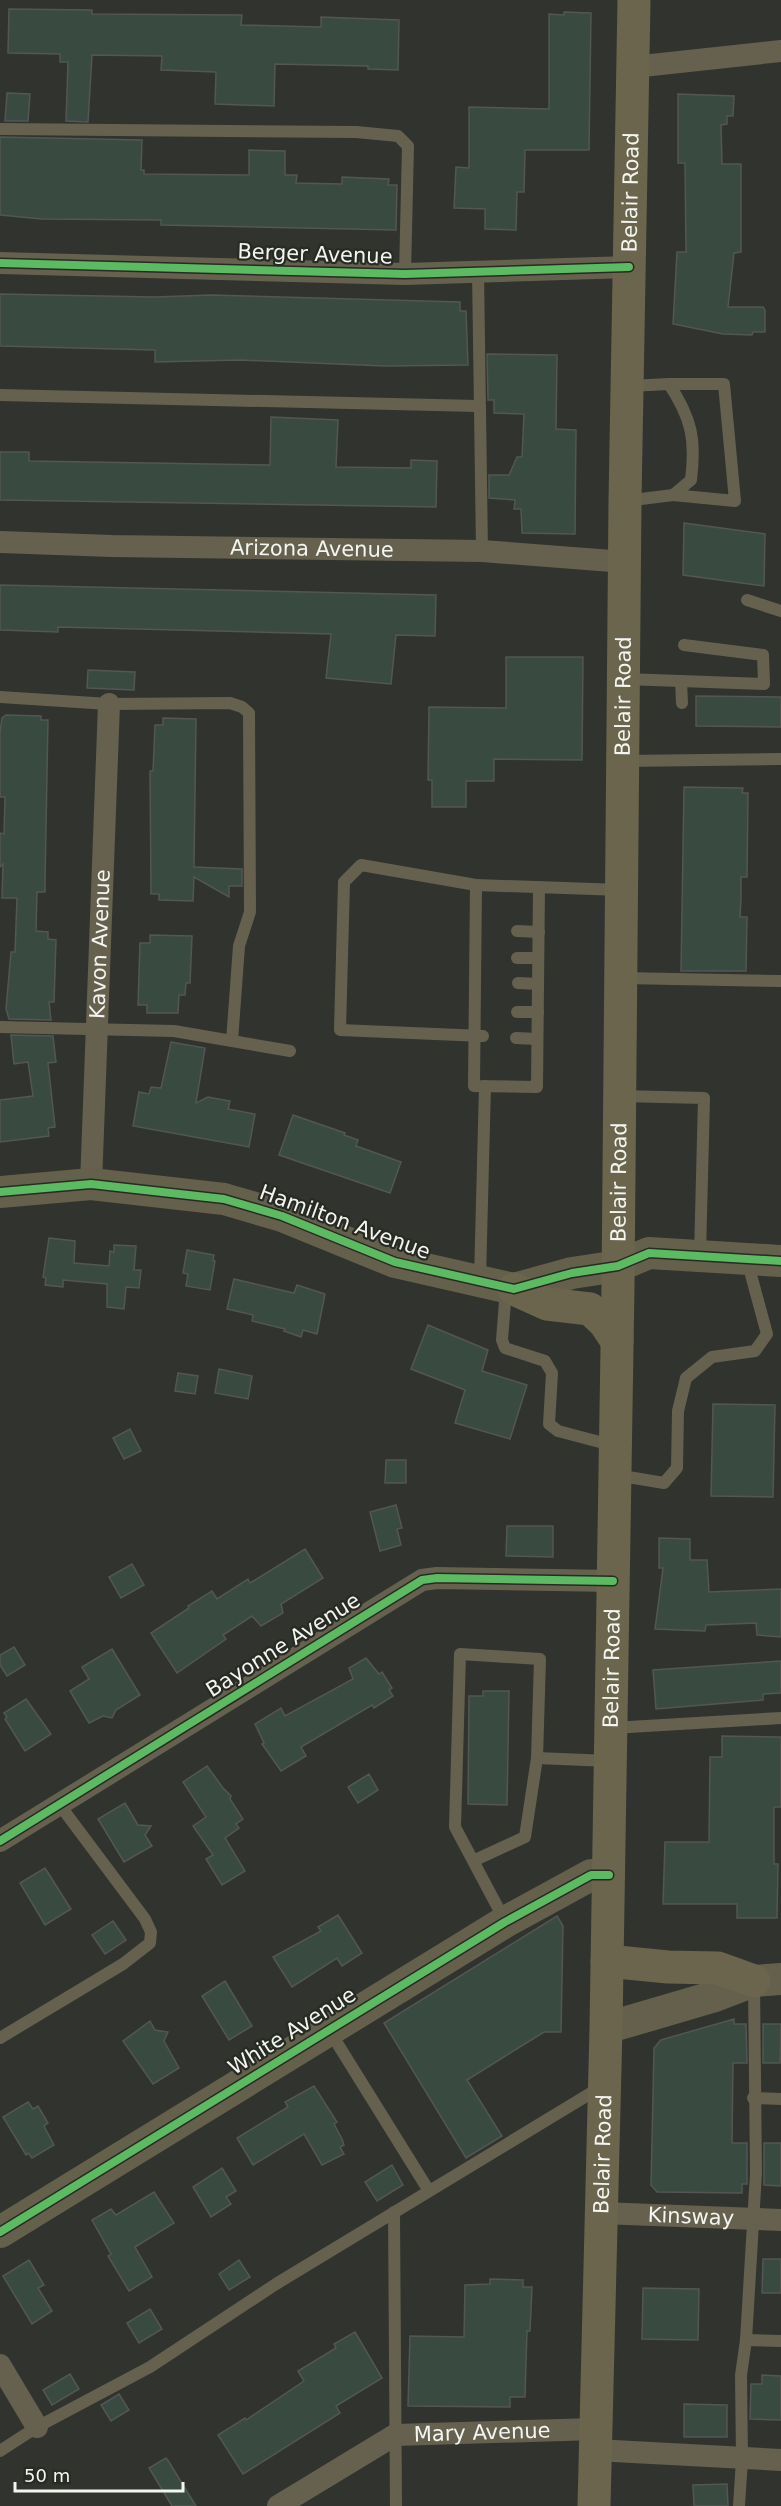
<svg xmlns="http://www.w3.org/2000/svg" width="781" height="2506" viewBox="0 0 781 2506" font-family="'DejaVu Sans',sans-serif">
<style>
.building{fill:#394b41;stroke:#535653;stroke-width:1.5}
.lines{fill:none;stroke-linecap:round;stroke-linejoin:round}
.lane{stroke:#66614f;stroke-width:12}
.street{stroke:#66614f;stroke-width:22}
.secondary{stroke:#65604c;stroke-width:32}
.primary{stroke:#6a654c;stroke-width:33}
.cycleway-casing{stroke:#272b23;stroke-width:11}
.cycleway{stroke:#5cba63;stroke-width:8}
.labels{text-anchor:middle;stroke-width:4.5;stroke-linejoin:round;paint-order:stroke}
.street-label{font-size:21px;fill:#f3f5f0;stroke:#272b23}
</style>
<rect width="100%" height="100%" fill="#31332e"/>
<g class="building">
<polygon points="9,9 92,10 92,14 242,15 241,25 321,27 321,17 399,20 398,70 368,69 368,66 275,64 274,106 215,104 216,72 161,70 162,56 92,55 88,122 66,121 68,62 60,62 60,54 8,53"/>
<polygon points="564,12 591,13 589,150 525,150 524,192 517,192 516,230 485,229 485,209 454,208 456,167 469,168 469,107 549,109 549,14 564,15"/>
<polygon points="7,93 30,94 28,121 5,121"/>
<polygon points="678,94 734,96 733,116 727,116 727,124 721,125 722,164 741,164 741,252 734,253 728,307 763,307 765,310 765,332 753,332 752,335 723,334 673,324 677,252 686,252 685,163 678,163"/>
<polygon points="0,137 142,140 141,170 144,170 144,174 249,175 249,150 285,151 285,175 297,175 296,183 342,184 342,177 389,179 388,185 397,185 396,230 161,225 161,220 42,219 0,215"/>
<polygon points="0,294 154,297 211,295 460,302 460,311 466,311 468,365 385,366 240,360 155,362 155,350 0,346"/>
<polygon points="487,354 557,355 556,429 576,430 575,534 522,533 521,509 514,509 515,500 489,498 489,475 509,475 517,457 522,457 524,414 494,413 494,400 488,400"/>
<polygon points="271,417 338,420 336,467 411,468 411,460 437,461 436,507 0,500 0,452 29,452 29,461 270,465"/>
<polygon points="684,523 765,534 764,586 683,575"/>
<polygon points="0,585 436,595 435,636 396,635 391,684 326,678 331,634 58,627 58,632 0,630"/>
<polygon points="506,657 583,657 582,760 494,759 494,781 466,781 466,807 432,807 432,780 428,780 429,707 506,708"/>
<polygon points="88,670 135,672 134,690 87,688"/>
<polygon points="696,696 781,697 781,727 696,726"/>
<polygon points="6,715 41,716 41,720 48,720 45,881 45,892 37,892 36,931 48,932 48,939 56,940 54,1002 49,1002 51,1020 9,1019 6,1009 11,952 15,952 17,898 2,898 3,864 0,867 0,833 4,834 5,797 0,797 0,732 2,718"/>
<polygon points="163,718 196,719 194,867 242,869 242,886 229,886 229,897 194,877 193,901 159,900 159,894 151,894 150,771 153,771 155,725 163,725"/>
<polygon points="684,787 743,788 742,793 748,793 747,877 741,877 741,898 740,917 747,917 746,971 681,971"/>
<polygon points="150,935 192,936 190,983 186,983 185,995 179,995 178,1013 147,1013 147,1005 138,1005 140,943 150,943"/>
<polygon points="11,1035 53,1036 56,1062 48,1063 55,1127 48,1128 49,1136 0,1142 0,1100 33,1096 28,1062 14,1064"/>
<polygon points="171,1042 205,1048 196,1103 208,1097 230,1101 228,1109 255,1114 249,1147 133,1126 139,1092 149,1094 151,1087 161,1088"/>
<polygon points="293,1115 345,1133 344,1135 358,1140 356,1146 401,1162 390,1193 279,1155"/>
<polygon points="49,1238 75,1241 74,1263 109,1266 110,1251 114,1252 114,1245 136,1246 134,1270 141,1270 139,1288 126,1287 124,1309 107,1307 107,1284 63,1280 63,1287 45,1285 46,1278 43,1277"/>
<polygon points="187,1250 214,1255 213,1260 215,1261 210,1290 186,1286 188,1274 183,1273"/>
<polygon points="234,1279 294,1293 297,1285 325,1294 317,1334 303,1330 301,1337 284,1331 285,1329 252,1321 253,1315 227,1309"/>
<polygon points="428,1325 488,1350 482,1371 527,1385 510,1439 455,1423 465,1390 411,1369"/>
<polygon points="219,1369 252,1376 248,1399 215,1393"/>
<polygon points="178,1373 198,1376 195,1394 175,1391"/>
<polygon points="713,1404 775,1405 773,1497 711,1496"/>
<polygon points="130,1429 141,1451 124,1459 113,1438"/>
<polygon points="386,1460 406,1460 406,1483 385,1483"/>
<polygon points="396,1505 402,1528 397,1529 401,1545 380,1551 370,1512"/>
<polygon points="507,1526 553,1526 553,1557 506,1556"/>
<polygon points="659,1538 690,1539 690,1560 707,1560 709,1592 781,1589 781,1637 757,1635 756,1623 706,1625 705,1631 655,1629 663,1568 659,1568"/>
<polygon points="305,1549 323,1578 281,1604 283,1613 261,1626 252,1616 223,1635 226,1639 177,1673 151,1633 189,1608 188,1606 212,1591 217,1599 248,1579 250,1583"/>
<polygon points="132,1564 144,1585 121,1598 109,1577"/>
<polygon points="14,1647 25,1665 7,1676 0,1665 0,1655"/>
<polygon points="112,1649 140,1695 116,1710 112,1718 103,1716 89,1723 70,1691 89,1679 82,1667"/>
<polygon points="366,1658 379,1674 382,1672 392,1688 389,1690 393,1696 374,1708 372,1705 301,1747 306,1756 281,1771 262,1744 264,1743 255,1724 281,1708 285,1716 353,1679 349,1668"/>
<polygon points="781,1661 781,1693 763,1694 763,1700 656,1709 653,1670"/>
<polygon points="483,1691 509,1691 507,1805 468,1804 469,1696 483,1696"/>
<polygon points="26,1699 51,1734 25,1751 5,1719 7,1717 4,1713"/>
<polygon points="722,1736 781,1737 781,1807 774,1807 774,1864 778,1864 777,1918 737,1918 737,1904 663,1904 665,1842 709,1842 710,1757 722,1757"/>
<polygon points="207,1766 223,1788 231,1796 230,1799 243,1819 236,1824 239,1828 225,1838 245,1871 222,1885 206,1859 213,1855 193,1826 206,1817 183,1782"/>
<polygon points="369,1774 378,1790 358,1803 348,1787"/>
<polygon points="125,1803 138,1825 151,1826 145,1835 152,1846 124,1862 98,1819"/>
<polygon points="45,1868 71,1909 45,1925 20,1883"/>
<polygon points="338,1915 362,1953 342,1966 337,1958 292,1987 273,1957 321,1931 318,1927"/>
<polygon points="557,1916 563,1926 561,2032 544,2032 467,2080 502,2136 466,2158 384,2023"/>
<polygon points="113,1921 126,1940 105,1954 92,1935"/>
<polygon points="225,1981 252,2026 229,2040 202,1996"/>
<polygon points="734,2019 734,2024 746,2024 747,2063 733,2063 732,2143 747,2143 747,2184 742,2184 742,2193 657,2192 651,2185 654,2048 661,2040"/>
<polygon points="150,2021 155,2030 168,2032 164,2041 179,2068 153,2084 123,2041"/>
<polygon points="763,2024 781,2024 780,2063 763,2063"/>
<polygon points="314,2086 337,2122 334,2124 342,2139 344,2145 340,2147 344,2154 322,2165 304,2134 253,2165 237,2138 288,2107 285,2102"/>
<polygon points="28,2102 33,2109 38,2106 48,2123 44,2126 54,2145 32,2158 28,2153 26,2155 3,2117"/>
<polygon points="764,2143 781,2143 781,2186 764,2185"/>
<polygon points="392,2165 403,2185 377,2201 365,2182"/>
<polygon points="222,2168 236,2191 226,2197 231,2204 211,2217 193,2187"/>
<polygon points="154,2192 174,2223 135,2247 152,2277 129,2291 108,2256 111,2254 92,2220 111,2209 116,2215"/>
<polygon points="763,2259 781,2259 781,2293 762,2293"/>
<polygon points="29,2260 44,2285 38,2288 52,2311 32,2324 3,2276"/>
<polygon points="239,2260 250,2277 229,2290 219,2274"/>
<polygon points="490,2279 523,2280 523,2287 532,2287 530,2331 527,2331 525,2397 510,2397 510,2407 408,2406 410,2336 464,2337 465,2285 490,2284"/>
<polygon points="643,2288 699,2289 698,2340 642,2339"/>
<polygon points="150,2309 162,2329 139,2343 127,2323"/>
<polygon points="355,2332 382,2378 336,2406 340,2413 243,2474 218,2435 245,2418 246,2420 304,2381 298,2371 336,2348 334,2344"/>
<polygon points="70,2374 79,2389 52,2405 43,2390"/>
<polygon points="762,2375 781,2376 781,2420 750,2419 751,2384 762,2384"/>
<polygon points="119,2394 129,2410 111,2421 101,2405"/>
<polygon points="684,2404 727,2405 727,2437 684,2437"/>
<polygon points="166,2458 169,2462 196,2506 172,2506 149,2468"/>
<polygon points="727,2484 728,2506 694,2506 693,2485"/>
</g>
<g class="lines">
<g class="lane">
<polyline points="0,129 356,132 398,136 408,146 405,274"/>
<polyline points="478,271 482,551"/>
<polyline points="669,384 724,384 735,501 673,495"/>
<polyline points="0,395 478,406"/>
<path d="M625,501L673,495L691,480C696,440 692,419 669,384L629,386"/>
<polyline points="747,600 781,611"/>
<polyline points="625,679 764,684 763,655 684,645"/>
<polyline points="681,681 682,703"/>
<polyline points="0,697 109,704 230,703 242,707 249,713 250,912 239,946 232,1041"/>
<polyline points="624,761 781,759"/>
<polyline points="476,885 361,865 344,882 340,1030 483,1036"/>
<polyline points="539,887 537,1087 474,1086 476,885 621,890"/>
<polyline points="517,931 539,932"/>
<polyline points="517,958 538,958"/>
<polyline points="623,978 781,981"/>
<polyline points="518,983 538,984"/>
<polyline points="517,1012 538,1012"/>
<polyline points="0,1027 174,1031 290,1051"/>
<polyline points="516,1038 537,1039"/>
<polyline points="621,1096 704,1098 700,1255"/>
<polyline points="480,1279 485,1086"/>
<polyline points="506,1289 502,1340 505,1348 545,1361 552,1373 549,1424 558,1431 615,1446"/>
<polyline points="616,1475 664,1483 677,1468 678,1411 686,1378 712,1357 755,1351 767,1334 747,1260"/>
<polyline points="612,1728 781,1718"/>
<polyline points="537,1758 609,1761"/>
<polyline points="473,1861 525,1837 537,1758 540,1659 460,1654 455,1827 505,1921"/>
<polyline points="329,2030 429,2191"/>
<polyline points="0,2038 123,1964 150,1943 151,1932 145,1919 59,1804"/>
<polyline points="753,2098 781,2099"/>
<polyline points="394,2212 396,2506"/>
<polyline points="746,2340 781,2341"/>
<polyline points="0,2451 37,2427 150,2367 276,2284 601,2087"/>
<polyline points="739,2506 742,2459 741,2375 746,2340 756,2173 754,1983"/>
</g>
<g class="street">
<polyline points="633,67 781,51"/>
<polyline points="0,263 405,274 629,267"/>
<path id="s1" d="M0,542L112,546L482,551L625,562"/>
<path id="s2" d="M91,1184L109,704"/>
<polyline points="0,1841 422,1580 437,1578 613,1581"/>
<path id="s3" d="M601,2213L781,2220"/>
<polyline points="0,2365 37,2427"/>
<polyline points="595,2450 781,2460"/>
<path id="s4" d="M278,2506L395,2435L596,2429"/>
</g>
<g class="secondary">
<polyline points="0,1192 91,1184 224,1199 282,1216 395,1262 514,1289 572,1273 618,1266 649,1253 781,1261"/>
<polyline points="606,2028 712,1997 754,1981 781,1979"/>
<polyline points="0,2232 505,1922 591,1875 609,1875"/>
</g>
<g class="primary">
<polyline points="514,1289 547,1304 590,1309 605,1323 617,1341"/>
<polyline points="607,1961 668,1967 718,1968 754,1981"/>
<path id="s5" d="M594,2506L606,2028L618,1286L625,501L634,0"/>
</g>
<g class="cycleway-casing">
<g id="cycleway">
<polyline points="0,263 405,274 629,267"/>
<polyline points="0,1192 91,1184 224,1199 282,1216 395,1262 514,1289 572,1273 618,1266 649,1253 781,1261"/>
<polyline points="0,1841 422,1580 437,1578 613,1581"/>
<polyline points="0,2232 505,1922 591,1875 609,1875"/>
</g>
</g>
<use href="#cycleway" class="cycleway"/>
</g>
<g class="labels">
<g class="street-label">
<text dy="7" stroke="none"><textPath href="#s5" startOffset="2314">Belair Road</textPath></text>
<text transform="translate(315 254) rotate(2)" y="7">Berger Avenue</text>
<text dy="7" stroke="none"><textPath href="#s1" startOffset="312">Arizona Avenue</textPath></text>
<text dy="7" stroke="none"><textPath href="#s5" startOffset="1810">Belair Road</textPath></text>
<text dy="7" stroke="none"><textPath href="#s2" startOffset="240">Kavon Avenue</textPath></text>
<text dy="7" stroke="none"><textPath href="#s5" startOffset="1324">Belair Road</textPath></text>
<text transform="translate(345 1222) rotate(20)" y="7">Hamilton Avenue</text>
<text transform="translate(283 1645) rotate(-32)" y="7">Bayonne Avenue</text>
<text dy="7" stroke="none"><textPath href="#s5" startOffset="838">Belair Road</textPath></text>
<text transform="translate(292 2031) rotate(-32)" y="7">White Avenue</text>
<text dy="7" stroke="none"><textPath href="#s5" startOffset="352">Belair Road</textPath></text>
<text dy="7" stroke="none"><textPath href="#s3" startOffset="90">Kinsway</textPath></text>
<text dy="7" stroke="none"><textPath href="#s4" startOffset="224">Mary Avenue</textPath></text>
</g>
</g>
<path d="M15 2482v9h168v-9" fill="none" stroke="#f3f5f0" stroke-width="3"/>
<text x="24" y="2482" font-size="18" fill="#f3f5f0" stroke="#272b23" stroke-width="4.5" paint-order="stroke">50 m</text>
</svg>
